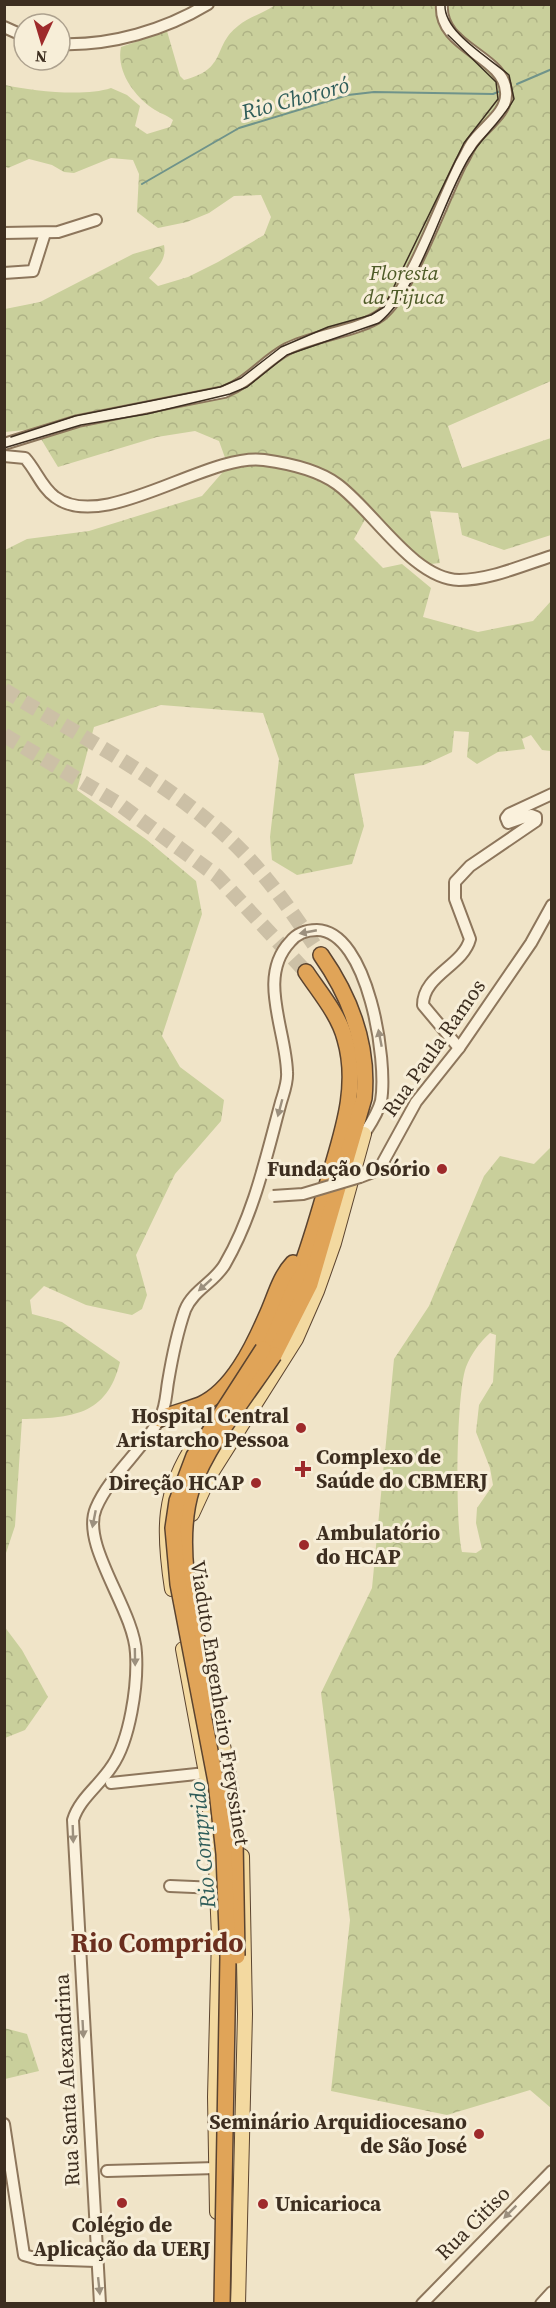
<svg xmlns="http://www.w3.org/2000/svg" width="556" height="2308" viewBox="0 0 556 2308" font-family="'Source Serif 4',serif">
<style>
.forest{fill:url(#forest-crowns);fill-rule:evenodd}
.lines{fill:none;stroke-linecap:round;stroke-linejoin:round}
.stream{stroke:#6f938a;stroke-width:2}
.highway-tunnel{stroke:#ccc0a6;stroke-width:15;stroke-dasharray:15 8;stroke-linecap:butt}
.minor-casing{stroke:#8d765c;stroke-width:14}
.major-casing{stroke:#5b4430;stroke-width:16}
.highway-casing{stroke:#5b4430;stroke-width:18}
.minor{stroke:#faf1dc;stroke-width:10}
.major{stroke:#f3d9a0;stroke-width:14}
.highway{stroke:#e0a458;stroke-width:15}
.tram{stroke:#3d2e20;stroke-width:1.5}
.minor-bridge-casing{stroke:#8d765c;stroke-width:14;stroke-linecap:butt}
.highway-bridge-casing{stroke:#5b4430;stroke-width:18;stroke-linecap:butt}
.minor-bridge{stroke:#faf1dc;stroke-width:10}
.highway-bridge{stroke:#e0a458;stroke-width:15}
.oneway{fill:#9c907e}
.poi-dot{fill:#9e2a2b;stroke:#f7eed8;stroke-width:2}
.labels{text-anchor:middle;stroke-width:6;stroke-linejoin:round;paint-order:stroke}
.park-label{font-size:21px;font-style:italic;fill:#4d5a26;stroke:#f7eed8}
.street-label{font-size:21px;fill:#3d2e20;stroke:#f7eed8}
.poi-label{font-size:21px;font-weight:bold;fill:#3d2e20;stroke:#f7eed8;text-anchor:end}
.water-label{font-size:22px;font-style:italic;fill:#2f5d5a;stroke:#f7eed8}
.district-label{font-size:27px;font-weight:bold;fill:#6b2e1e;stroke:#f7eed8}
</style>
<defs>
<pattern id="forest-crowns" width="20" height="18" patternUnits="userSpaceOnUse" patternTransform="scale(1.5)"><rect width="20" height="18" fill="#c9cf9b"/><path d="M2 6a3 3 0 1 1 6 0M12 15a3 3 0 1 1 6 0" fill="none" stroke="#aeb285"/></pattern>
</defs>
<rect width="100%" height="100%" fill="#f0e4c8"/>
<g class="forest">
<path d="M275,5H551V381L448,426L462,468L551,438V535L504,550L462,535L458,513L430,511L440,563L422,565L367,516L354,539L383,568L402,564L431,588L423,617L478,632L533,621L551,601V751L542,750L531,735L522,739L525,749L498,752L477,764L467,757L469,732L454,731L452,752L424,765L354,774L364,826L352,864L297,875L272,860L270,837L279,759L263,713L161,705L94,727L77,790L147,840L196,881L202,914L162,1036L180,1067L224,1100L221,1121L175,1174L136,1255L147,1295L142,1309L132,1315L86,1305L44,1286L30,1300L32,1314L62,1322L120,1362C107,1416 71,1418 22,1419L15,1526L5,1556V550L27,539L89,531L202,496L228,466L219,441L195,431L157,437L58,467L35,429L5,432V309L40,302L133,254L164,245C167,260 157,267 149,278L158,286L188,277L218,262L264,235L271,217L261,195L234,196L209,213L187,222L158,228L137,212L139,174L133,160L111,158L74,173L64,172L52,165L29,159L8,168L4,166L5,85C32,91 85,97 111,88L127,95L140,106L135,126L147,134L170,127L173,120C167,115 159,113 152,108C133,95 116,70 121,47L167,31L180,76L184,80C228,69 212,46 238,26C249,17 264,13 275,5Z"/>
<path d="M551,1147V2108L530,2090L447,2115L331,2091L350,1920L321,1693L372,1588L394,1359L429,1306L484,1176L500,1156L534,1164ZM490,1333L496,1335L493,1382L479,1405L476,1432L490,1468L493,1485L477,1508L476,1523L482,1549L476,1553L462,1552C455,1524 456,1394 466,1367C471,1354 480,1342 490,1333Z"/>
<polygon points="4,1626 22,1650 48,1697 25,1730 5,1738"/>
<polygon points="4,2028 27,2034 39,2071 5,2079"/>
</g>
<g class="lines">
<g class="stream">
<polyline points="517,84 552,69"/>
<polyline points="142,184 239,128 348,95 374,92 493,94 503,90"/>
</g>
<g class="highway-tunnel">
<path d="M4,690C79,735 159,777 225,835C263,869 293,913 321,955"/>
<polyline points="4,735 119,804 217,876 306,972"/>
</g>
<g class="minor-casing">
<g id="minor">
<polyline points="4,27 24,36"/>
<path d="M60,44C111,46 165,30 208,4"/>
<polyline points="4,233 58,232 96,220"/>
<polyline points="4,273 33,271 45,233"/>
<path d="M4,444L78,421L224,392C251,381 263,362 287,349C314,335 359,331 381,315C409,294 443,198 461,163C465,157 468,149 472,143C483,127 508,113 506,92C504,55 438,48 442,4"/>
<path d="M4,456L25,458C36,470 42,488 55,497C104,534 208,452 264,460C286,463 318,470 337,484C373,510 413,579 459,580C490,580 523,565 552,556"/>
<path d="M459,1048L423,1005C423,975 463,966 470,939L455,899V882L470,866L536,821V817L531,815L508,823L506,818L509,814L552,794"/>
<polyline points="360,1177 373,1172 382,1164 416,1102 459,1048 531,943 552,905"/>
<polyline points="111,1783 206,1773"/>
<polyline points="170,1886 217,1888"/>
<polyline points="4,2124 24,2255 38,2259 96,2261"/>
<polyline points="107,2171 216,2168"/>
<path d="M100,2304L73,1820C79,1799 100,1785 112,1766C130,1740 138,1685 136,1653C134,1609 80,1545 96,1508C110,1475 143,1450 160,1418C166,1407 166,1394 168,1382C172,1358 177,1333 185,1310C193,1290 215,1282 225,1264C254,1214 266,1157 281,1102C284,1092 288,1082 287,1072C286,1030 257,977 290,942C297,933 306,930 317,930C368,931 388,1061 381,1101C378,1113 371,1123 364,1134"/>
<polyline points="422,2304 552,2171"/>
<polyline points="541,2304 552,2292"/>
</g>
</g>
<g class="major-casing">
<g id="major">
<polyline points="192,1514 210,1475 296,1339 317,1291 334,1243 364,1134"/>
<path d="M172,1589C163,1531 162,1492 196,1442"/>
<polyline points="183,1649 206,1773 216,1867 219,1936 215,2097 217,2212"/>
<polyline points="213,1693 232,1792"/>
<polyline points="238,2304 245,2014 242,1856"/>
</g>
</g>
<g class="highway-casing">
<g id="highway">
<path d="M263,1349C295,1296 312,1238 329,1178C342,1133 359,1087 345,1039C339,1015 320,993 306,972"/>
<path d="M274,1355L310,1284L364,1098C369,1045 351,998 321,955"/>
<path d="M160,1419C173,1413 187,1410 200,1405C232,1391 253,1347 266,1317C275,1298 279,1278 293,1263"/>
</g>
</g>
<use href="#minor" class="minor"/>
<use href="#major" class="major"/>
<use href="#highway" class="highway"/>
<g class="tram">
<polyline points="11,437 75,416 220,387 241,378 281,347 328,327 371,315 384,307 464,143 498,99 496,82 448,35"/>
<path d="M4,448L81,425L147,414L230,394L247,387L287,355L379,323C422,287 440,206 469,158C482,137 502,121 514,99L509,75C490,58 443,32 445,4"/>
</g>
<g class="minor-bridge-casing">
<polyline id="minor-bridge" points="273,1196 303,1194 360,1177"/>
</g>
<g class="highway-bridge-casing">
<g id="highway-bridge">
<path d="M211,1706C199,1641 171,1552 192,1488C207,1445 248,1394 274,1355"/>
<polyline points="226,1782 235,1840 237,1956"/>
<polyline points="222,2304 228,1957 224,1854 216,1782 178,1584 173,1528 177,1501 194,1456 263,1349"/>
</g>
</g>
<use href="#minor-bridge" class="minor-bridge"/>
<use href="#highway-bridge" class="highway-bridge"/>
</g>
<defs><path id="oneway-solid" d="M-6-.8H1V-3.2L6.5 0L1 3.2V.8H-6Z" transform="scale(1.5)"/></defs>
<g class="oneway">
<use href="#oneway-solid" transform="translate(308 932) rotate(169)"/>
<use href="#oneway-solid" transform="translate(380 1038) rotate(-101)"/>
<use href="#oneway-solid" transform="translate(280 1108) rotate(105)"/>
<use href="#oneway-solid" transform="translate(205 1285) rotate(138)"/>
<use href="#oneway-solid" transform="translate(94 1519) rotate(101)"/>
<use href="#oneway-solid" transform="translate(135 1657) rotate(89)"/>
<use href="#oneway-solid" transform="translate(73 1834) rotate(88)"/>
<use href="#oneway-solid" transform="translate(83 2029) rotate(87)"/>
<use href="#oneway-solid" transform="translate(510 2212) rotate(135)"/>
<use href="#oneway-solid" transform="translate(99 2286) rotate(84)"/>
</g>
<g class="poi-dot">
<circle cx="442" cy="1169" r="6"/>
<circle cx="301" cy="1428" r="6"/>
<path d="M300 1460h6v6h6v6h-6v6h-6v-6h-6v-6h6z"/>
<circle cx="256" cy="1483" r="6"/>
<circle cx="304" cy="1545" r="6"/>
<circle cx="479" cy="2134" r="6"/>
<circle cx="122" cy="2203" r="6"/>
<circle cx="263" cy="2204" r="6"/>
</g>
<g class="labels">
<g class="park-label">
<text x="404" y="280">Floresta<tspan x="404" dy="24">da Tijuca</tspan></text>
</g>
<g class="street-label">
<text transform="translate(434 1048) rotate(-55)" y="7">Rua Paula Ramos</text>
<text transform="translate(220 1703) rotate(81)" y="7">Viaduto Engenheiro Freyssinet</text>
<text transform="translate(67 2080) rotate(-93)" y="7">Rua Santa Alexandrina</text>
<text transform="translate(473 2223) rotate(-45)" y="7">Rua Citiso</text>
</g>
<g class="poi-label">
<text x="430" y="1176">Fundação Osório</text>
<text x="289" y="1423">Hospital Central<tspan x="289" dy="24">Aristarcho Pessoa</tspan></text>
<text x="316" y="1464" text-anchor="start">Complexo de<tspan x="316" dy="24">Saúde do CBMERJ</tspan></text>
<text x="244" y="1490">Direção HCAP</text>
<text x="316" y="1540" text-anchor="start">Ambulatório<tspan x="316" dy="24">do HCAP</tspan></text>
<text x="467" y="2129">Seminário Arquidiocesano<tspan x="467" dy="24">de São José</tspan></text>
<text x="275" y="2211" text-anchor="start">Unicarioca</text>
<text x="122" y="2232" text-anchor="middle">Colégio de<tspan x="122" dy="24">Aplicação da UERJ</tspan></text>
</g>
<g class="water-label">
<text transform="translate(295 98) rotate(-15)" y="8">Rio Chororó</text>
<text transform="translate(202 1845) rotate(-95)" y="8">Rio Comprido</text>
</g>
<g class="district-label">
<text x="157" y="1952">Rio Comprido</text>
</g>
</g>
<rect width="556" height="2308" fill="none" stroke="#3d2e20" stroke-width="12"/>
<g transform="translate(42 42) rotate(184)"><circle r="28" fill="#f7eed8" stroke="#ada18e" stroke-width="1.5"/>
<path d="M0-4.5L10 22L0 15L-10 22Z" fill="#9e2a2b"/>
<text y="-9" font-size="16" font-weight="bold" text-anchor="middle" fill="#3d2e20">N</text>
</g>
</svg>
